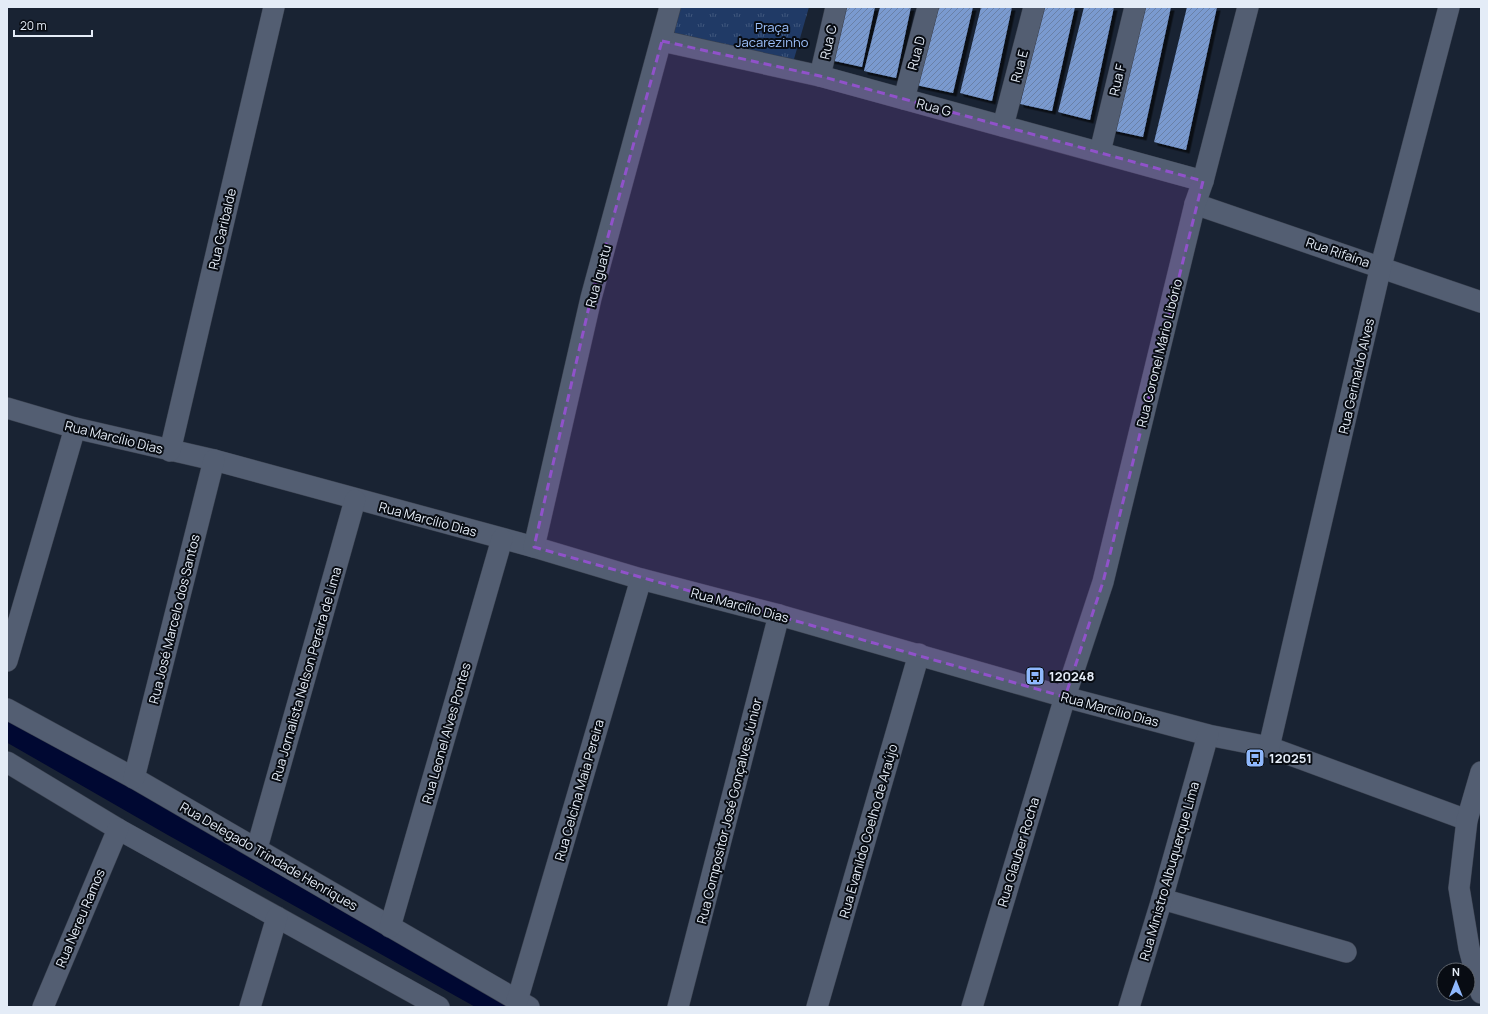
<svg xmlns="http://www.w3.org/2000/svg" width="1488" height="1014" viewBox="0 0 1488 1014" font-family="Manrope,sans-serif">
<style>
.park{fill:url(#park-tufts)}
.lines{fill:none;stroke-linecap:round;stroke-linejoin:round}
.canal{stroke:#000832;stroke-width:27}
.building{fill:url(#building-hatch);filter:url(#shadow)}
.minor-casing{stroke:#3a414f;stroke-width:22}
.minor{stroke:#535e72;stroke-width:21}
.marked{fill:#9052ca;fill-opacity:0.2;stroke:#9052ca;stroke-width:3;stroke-dasharray:8 5;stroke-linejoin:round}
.labels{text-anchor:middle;stroke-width:4;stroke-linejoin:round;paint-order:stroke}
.park-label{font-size:13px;fill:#9dc1fc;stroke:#080c13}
.street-label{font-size:13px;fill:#e4ecf7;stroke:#080c13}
.poi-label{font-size:13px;font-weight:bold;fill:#e4ecf7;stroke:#080c13;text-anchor:start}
</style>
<defs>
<pattern id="park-tufts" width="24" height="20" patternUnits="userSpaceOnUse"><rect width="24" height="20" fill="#203a66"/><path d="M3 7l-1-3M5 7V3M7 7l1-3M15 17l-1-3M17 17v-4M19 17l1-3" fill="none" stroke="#40577d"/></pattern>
<pattern id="building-hatch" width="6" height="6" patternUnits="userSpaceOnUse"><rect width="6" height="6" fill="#7a9acf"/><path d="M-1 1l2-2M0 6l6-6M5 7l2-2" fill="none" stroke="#6a81a7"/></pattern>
<filter id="shadow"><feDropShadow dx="3.5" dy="3.5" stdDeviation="0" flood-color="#0009"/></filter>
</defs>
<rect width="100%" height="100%" fill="#192333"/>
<polygon class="park" points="677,7 809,7 792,66 670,35"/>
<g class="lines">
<polyline class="canal" points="7,727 174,823 503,1007"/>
</g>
<g class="building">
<polygon points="843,7 875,7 862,67 830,60"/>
<polygon points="880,7 911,7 896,78 864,71"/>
<polygon points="937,7 973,7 953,93 916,85"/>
<polygon points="981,7 1012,7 992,101 960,93"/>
<polygon points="1044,7 1075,7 1052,111 1020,104"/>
<polygon points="1084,7 1114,7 1090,120 1058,112"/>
<polygon points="1141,7 1171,7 1143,137 1111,130"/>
<polygon points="1187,7 1217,7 1186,150 1154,142"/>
</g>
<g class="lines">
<g class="minor-casing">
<g id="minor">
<polyline points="662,41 820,76 1203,181"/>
<polyline points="820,76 836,7"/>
<polyline points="904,99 928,7"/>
<polyline points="1003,126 1034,7"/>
<polyline points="1100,152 1135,7"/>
<polyline points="1195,204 1481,302"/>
<polyline points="7,408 75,428 214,460 534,547 641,579 779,615 1065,697 1208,735 1269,747 1467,820"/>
<polyline points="170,451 274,7"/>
<polyline points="534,547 591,298 670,7"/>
<polyline points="7,661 75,428"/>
<polyline points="7,709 134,778 529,1007"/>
<polyline points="1269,747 1381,266 1449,7"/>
<polyline points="7,762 118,829 439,1007"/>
<polyline points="1481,772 1467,820 1459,888 1469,948 1481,993"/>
<polyline points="134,778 214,460"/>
<polyline points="257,848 355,500"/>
<polyline points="1162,899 1346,952"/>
<polyline points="390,927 502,539"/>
<polyline points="517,1001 641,579"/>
<polyline points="43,1007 118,829"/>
<polyline points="250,1007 277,917"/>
<polyline points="678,1007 779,615"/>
<polyline points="817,1007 919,654"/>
<polyline points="972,1007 1065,697 1103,582 1195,204 1203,181 1248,7"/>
<polyline points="1129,1007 1162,899 1208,735"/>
</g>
</g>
<use href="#minor" class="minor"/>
</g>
<path class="marked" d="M662,41L820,76L1203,181L1103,582L1065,697L534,547L591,298Z"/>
<defs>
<g id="bus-square" transform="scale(1)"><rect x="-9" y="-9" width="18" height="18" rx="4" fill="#8fb8fd" stroke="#080c13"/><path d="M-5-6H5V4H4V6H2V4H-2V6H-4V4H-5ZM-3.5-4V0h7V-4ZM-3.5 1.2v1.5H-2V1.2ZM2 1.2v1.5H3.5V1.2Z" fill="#111"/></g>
</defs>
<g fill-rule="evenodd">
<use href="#bus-square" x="1035" y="676"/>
<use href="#bus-square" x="1255" y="758"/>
</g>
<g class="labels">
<g class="park-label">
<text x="772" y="32">Praça<tspan x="772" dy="15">Jacarezinho</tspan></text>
</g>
<g class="street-label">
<text transform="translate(828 42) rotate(-77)" y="5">Rua C</text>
<text transform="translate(916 53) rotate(-75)" y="5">Rua D</text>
<text transform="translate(1019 66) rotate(-75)" y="5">Rua E</text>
<text transform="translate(1117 80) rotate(-77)" y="5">Rua F</text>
<text transform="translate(934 107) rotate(15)" y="5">Rua G</text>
<text transform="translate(222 229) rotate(-77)" y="5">Rua Garibalde</text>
<text transform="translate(1338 252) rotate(19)" y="5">Rua Rifaína</text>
<text transform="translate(598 276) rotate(-75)" y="5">Rua Iguatu</text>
<text transform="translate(1159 353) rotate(-76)" y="5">Rua Coronel Mário Libório</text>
<text transform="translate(1356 376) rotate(-77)" y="5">Rua Gerinaldo Alves</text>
<text transform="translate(114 437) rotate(14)" y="5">Rua Marcílio Dias</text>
<text transform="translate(428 519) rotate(15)" y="5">Rua Marcílio Dias</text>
<text transform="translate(740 605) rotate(15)" y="5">Rua Marcílio Dias</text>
<text transform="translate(174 619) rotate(-76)" y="5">Rua José Marcelo dos Santos</text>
<text transform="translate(306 674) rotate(-74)" y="5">Rua Jornalista Nelson Pereira de Lima</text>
<text transform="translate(1110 709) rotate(15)" y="5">Rua Marcílio Dias</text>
<text transform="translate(446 733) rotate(-74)" y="5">Rua Leonel Alves Pontes</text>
<text transform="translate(579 790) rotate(-74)" y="5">Rua Celcina Maia Pereira</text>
<text transform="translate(729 811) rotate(-76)" y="5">Rua Compositor José Gonçalves Júnior</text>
<text transform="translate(868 831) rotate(-74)" y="5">Rua Evanildo Coelho de Araújo</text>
<text transform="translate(1018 852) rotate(-73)" y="5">Rua Glauber Rocha</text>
<text transform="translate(269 856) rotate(30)" y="5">Rua Delegado Trindade Henriques</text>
<text transform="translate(1169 871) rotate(-74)" y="5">Rua Ministro Albuquerque Lima</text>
<text transform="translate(80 918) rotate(-67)" y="5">Rua Nereu Ramos</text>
</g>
<g class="poi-label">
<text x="1049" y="681">120248</text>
<text x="1269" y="763">120251</text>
</g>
</g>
<rect width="1488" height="1014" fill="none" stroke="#e4ecf7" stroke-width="16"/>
<g transform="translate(1456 982)"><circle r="19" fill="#080c13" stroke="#60666e"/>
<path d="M0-3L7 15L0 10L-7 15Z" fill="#8fb8fd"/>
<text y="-6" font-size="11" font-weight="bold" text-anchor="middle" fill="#e4ecf7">N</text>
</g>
<path d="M14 30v6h78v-6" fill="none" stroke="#e4ecf7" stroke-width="2"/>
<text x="20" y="30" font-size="12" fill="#e4ecf7" stroke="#080c13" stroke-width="3" paint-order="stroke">20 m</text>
</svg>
